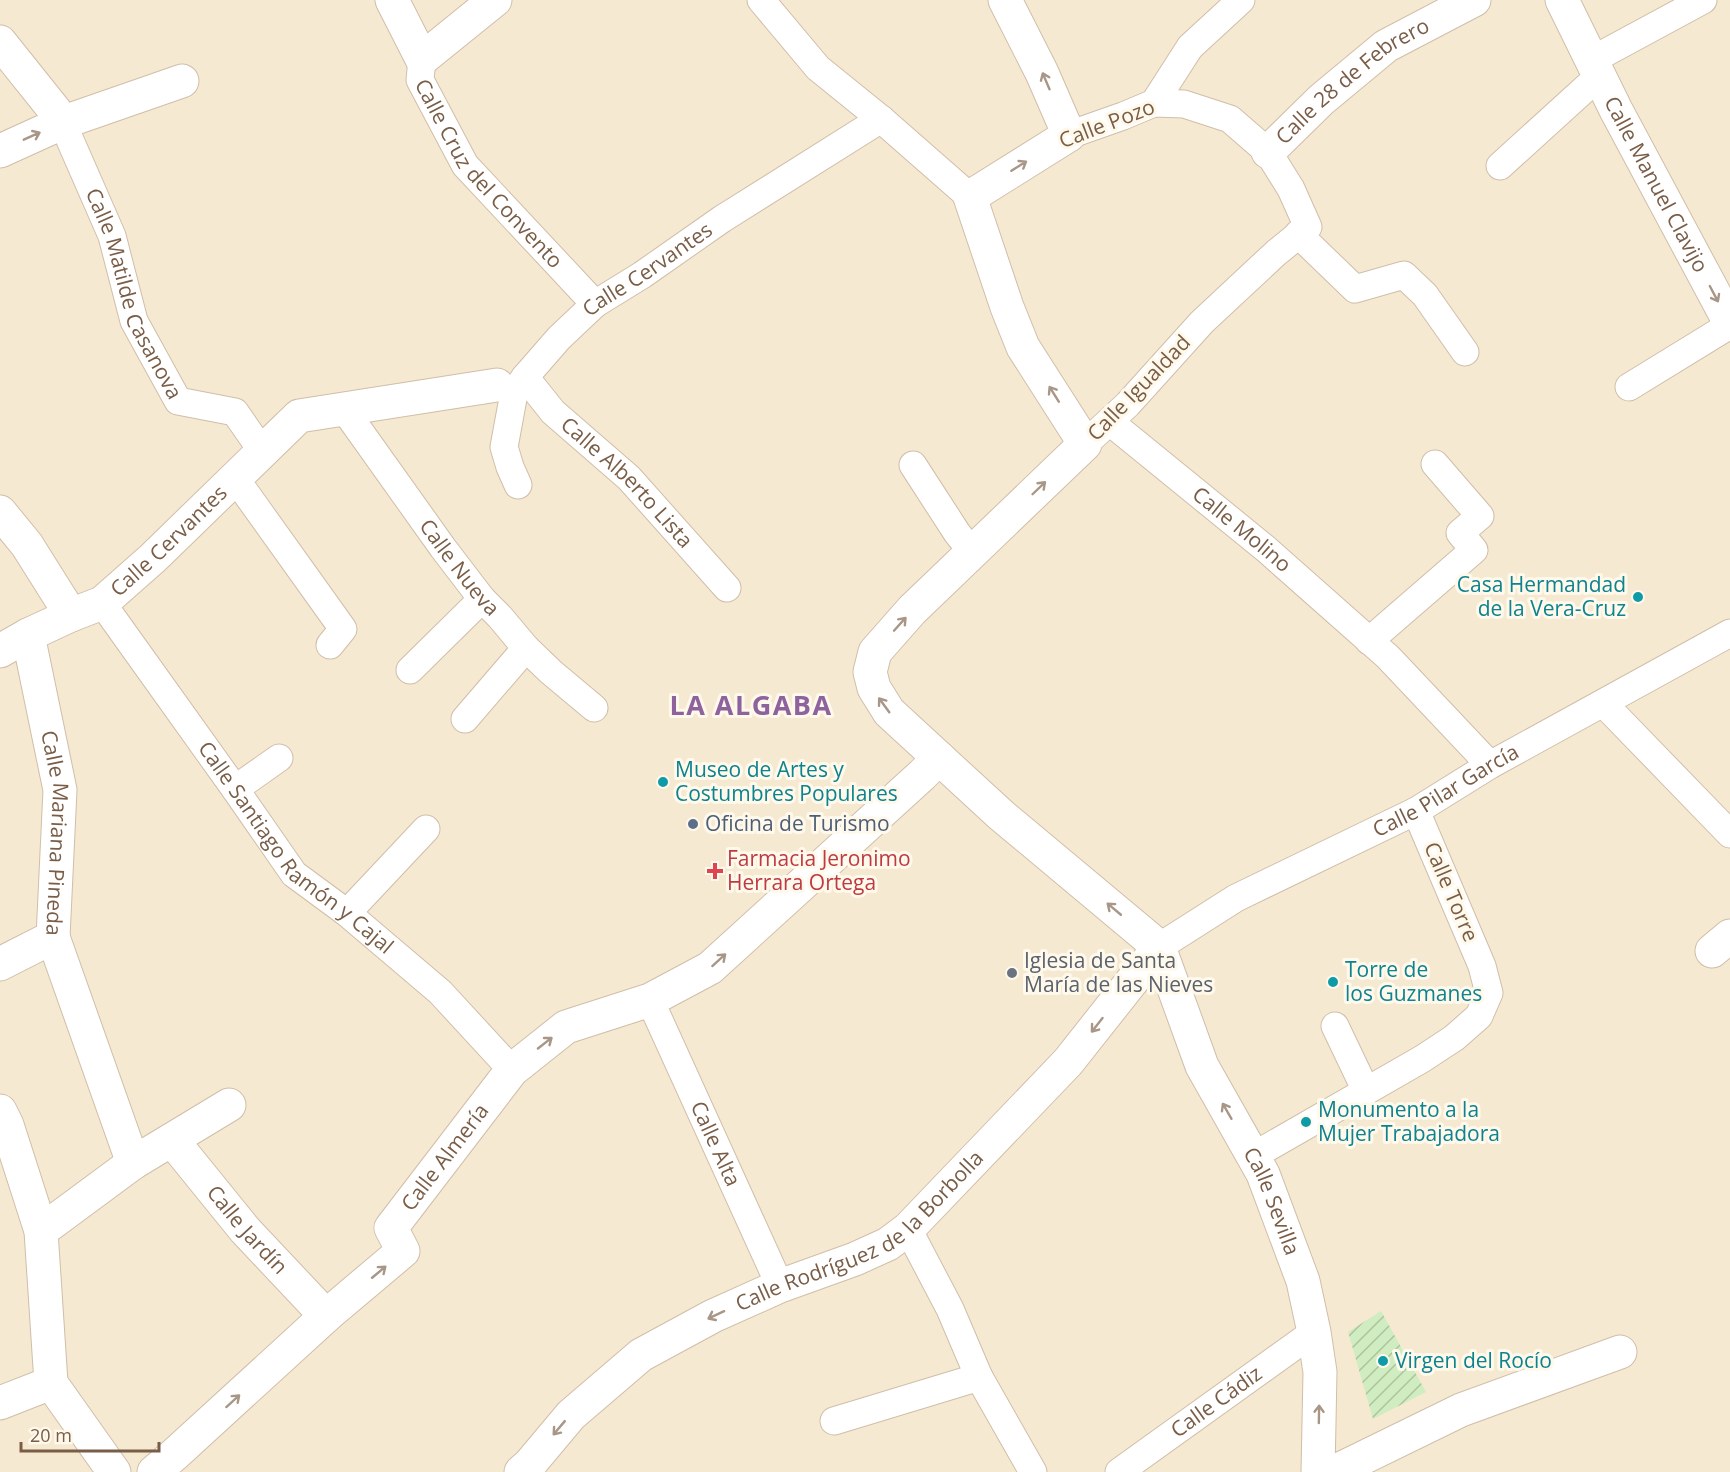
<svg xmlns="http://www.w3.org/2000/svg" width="1730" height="1472" viewBox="0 0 1730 1472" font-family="'Open Sans',sans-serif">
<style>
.residential{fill:#f6e9d1}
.garden{fill:url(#garden-furrows)}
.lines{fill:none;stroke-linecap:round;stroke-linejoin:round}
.pedestrian-casing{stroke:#d0bea9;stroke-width:29}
.minor-casing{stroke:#d0bea9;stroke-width:35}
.pedestrian{stroke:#fff;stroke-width:27}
.minor{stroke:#fff;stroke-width:33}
.oneway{stroke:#a89687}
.culture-dot{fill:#0f9aa8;stroke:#fff9ec;stroke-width:2}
.service-dot{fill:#5c6f8a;stroke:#fff9ec;stroke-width:2}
.health-dot{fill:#e0444e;stroke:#fff9ec;stroke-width:2}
.worship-dot{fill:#6b7280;stroke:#fff9ec;stroke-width:2}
.labels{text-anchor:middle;stroke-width:6;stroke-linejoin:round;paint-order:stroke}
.street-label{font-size:21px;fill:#795d47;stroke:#fff9ec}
.culture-label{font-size:21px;fill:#0d838f;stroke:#fff9ec;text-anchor:start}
.service-label{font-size:21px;fill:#4e5e75;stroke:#fff9ec;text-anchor:start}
.health-label{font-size:21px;fill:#be3a42;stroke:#fff9ec;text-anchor:start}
.worship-label{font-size:21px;fill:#5b616d;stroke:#fff9ec;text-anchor:start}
.district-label{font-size:27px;font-weight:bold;letter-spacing:1.5px;fill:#8e629d;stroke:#fff9ec}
</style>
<defs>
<pattern id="garden-furrows" width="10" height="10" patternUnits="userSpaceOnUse" patternTransform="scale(1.5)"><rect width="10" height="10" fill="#cfedc0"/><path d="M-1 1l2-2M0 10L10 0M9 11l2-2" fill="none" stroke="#adc39e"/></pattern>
</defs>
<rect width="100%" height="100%" fill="#fef6e3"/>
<rect class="residential" x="0" y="0" width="1730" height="1472"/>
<polygon class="garden" points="1381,1311 1426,1392 1373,1419 1348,1332"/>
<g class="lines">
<g class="pedestrian-casing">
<g id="pedestrian">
<polyline points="761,0 818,68 881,119 970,197"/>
<path id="s1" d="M422,59L420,80L465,165L595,304"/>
<polyline points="1592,60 1703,0"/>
<polyline points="1154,103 1190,47 1241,0"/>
<path id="s2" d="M64,122L70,140L112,236L134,321L178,401L235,412L262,451"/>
<polyline points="1069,135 1123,116 1154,103 1184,104 1230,119 1268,152 1291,189 1308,227 1276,253 1202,322 1128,404 1085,444"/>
<polyline points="1500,166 1599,76"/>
<polyline points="1298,234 1355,289 1404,275 1425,295 1465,352"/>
<path id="s3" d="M525,377L553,412L629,478L727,588"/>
<polyline points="1629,387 1730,325"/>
<path id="s4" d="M344,409L443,548L482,599L500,617L526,648L551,672L594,708"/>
<path id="s5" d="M1110,422L1266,549L1388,657L1490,765"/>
<polyline points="913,465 957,533 972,552"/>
<polyline points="235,478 343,629 330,645"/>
<path id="s6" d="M518,485L510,467L504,447L514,393L525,377L559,338L595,304L642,275L722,219L881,119"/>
<path id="s7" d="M102,603L235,789L294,874L347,913L440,992L512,1070"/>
<polyline points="1369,641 1474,550 1460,533 1480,516 1435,464"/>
<polyline points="410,670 482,599"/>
<polyline points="1604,704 1730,834"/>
<polyline points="465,719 526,648"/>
<polyline points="235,789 279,758"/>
<polyline points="347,913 426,829"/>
<path id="s8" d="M1159,947L1236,898L1416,811L1490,765L1730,633"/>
<path id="s9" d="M650,1000L780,1286"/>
<polyline points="1335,1026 1366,1091"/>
<polyline points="1253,1156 1422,1059 1454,1038 1479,1016 1489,993 1482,966 1416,811"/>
<polyline points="908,1229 950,1309 979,1377 1033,1472"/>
<polyline points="834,1421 979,1377"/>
<path id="s10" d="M1119,1472L1314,1332"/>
</g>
</g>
<g class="minor-casing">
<g id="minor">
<polyline points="392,0 422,59 495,0"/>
<polyline points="1005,0 1042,73 1069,135 970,197 1007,307 1023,347 1085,444 912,610 875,652 870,672 874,688 889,712 1001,815 1159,947"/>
<path id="s11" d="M1562,0L1616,110L1730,323"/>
<polyline points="0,42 64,122 182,81"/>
<polyline points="0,151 64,122"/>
<path id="s12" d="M1268,152L1321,100L1386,46L1474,0"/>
<polyline points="0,512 27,545 71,615"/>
<path id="s13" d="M28,635L60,790L53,937L133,1163"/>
<path id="s14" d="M0,651L28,635L71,615L102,603L153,558L299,416L497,385"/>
<path id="s15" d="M1159,947L1202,1066L1263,1174L1303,1281L1314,1332L1320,1372L1318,1472"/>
<polyline points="1712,951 1730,936"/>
<polyline points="0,964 53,937"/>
<polyline points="0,1111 7,1125 41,1231 51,1383 114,1472"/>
<path id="s16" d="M172,1140L245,1230L326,1316"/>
<polyline points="41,1231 133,1163 229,1105"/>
<polyline points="0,1403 51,1383"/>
<path id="s17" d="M154,1472L174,1455L326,1316L403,1251L391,1228L512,1070L566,1027L650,1000L710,968L922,775L939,758"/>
<path id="s18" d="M521,1472L529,1465L571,1415L641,1355L713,1316L780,1286L855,1259L888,1244L908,1229L1068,1062L1159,947"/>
<polyline points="1334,1472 1461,1410 1620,1352"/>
</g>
</g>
<use href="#pedestrian" class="pedestrian"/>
<use href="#minor" class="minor"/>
</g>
<defs><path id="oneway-shaft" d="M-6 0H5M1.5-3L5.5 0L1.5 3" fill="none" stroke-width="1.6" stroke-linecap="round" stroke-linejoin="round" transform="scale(1.5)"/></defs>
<g class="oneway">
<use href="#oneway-shaft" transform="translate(1046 81) rotate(-113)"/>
<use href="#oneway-shaft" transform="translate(32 136) rotate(-24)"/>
<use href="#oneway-shaft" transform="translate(1019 166) rotate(-32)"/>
<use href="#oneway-shaft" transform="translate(1714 294) rotate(62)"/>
<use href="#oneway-shaft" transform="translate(1054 394) rotate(-122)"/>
<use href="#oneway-shaft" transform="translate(1039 488) rotate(-44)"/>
<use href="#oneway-shaft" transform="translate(900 624) rotate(-48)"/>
<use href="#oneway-shaft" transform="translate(884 705) rotate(-126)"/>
<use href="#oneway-shaft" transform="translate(1114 909) rotate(-140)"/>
<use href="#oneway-shaft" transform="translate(719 960) rotate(-42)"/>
<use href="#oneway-shaft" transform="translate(1097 1025) rotate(128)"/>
<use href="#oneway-shaft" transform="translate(545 1043) rotate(-38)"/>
<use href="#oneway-shaft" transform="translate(1227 1111) rotate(-120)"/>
<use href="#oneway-shaft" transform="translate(379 1272) rotate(-40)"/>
<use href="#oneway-shaft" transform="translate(716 1315) rotate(155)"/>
<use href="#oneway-shaft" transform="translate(233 1401) rotate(-42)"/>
<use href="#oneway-shaft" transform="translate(1319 1414) rotate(-89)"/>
<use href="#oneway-shaft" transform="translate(559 1428) rotate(130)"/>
</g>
<g class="culture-dot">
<circle cx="1638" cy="597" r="6"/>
<circle cx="663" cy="782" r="6"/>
<circle cx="1333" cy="982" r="6"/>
<circle cx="1306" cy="1122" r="6"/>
<circle cx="1383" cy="1361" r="6"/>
</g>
<circle class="service-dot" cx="693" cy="824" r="6"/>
<path class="health-dot" d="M712 862h6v6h6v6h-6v6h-6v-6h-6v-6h6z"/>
<circle class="worship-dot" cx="1012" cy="973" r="6"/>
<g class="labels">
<g class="street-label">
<text dy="7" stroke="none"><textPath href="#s12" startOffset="111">Calle 28 de Febrero</textPath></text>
<text transform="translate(1107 124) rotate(-21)" y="7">Calle Pozo</text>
<text dy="7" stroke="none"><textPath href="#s1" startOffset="138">Calle Cruz del Convento</textPath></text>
<text dy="7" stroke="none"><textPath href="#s11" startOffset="207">Calle Manuel Clavijo</textPath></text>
<text dy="7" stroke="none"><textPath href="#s6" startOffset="279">Calle Cervantes</textPath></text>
<text dy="7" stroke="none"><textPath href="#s2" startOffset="186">Calle Matilde Casanova</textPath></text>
<text transform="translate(1139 388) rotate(-46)" y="7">Calle Igualdad</text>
<text dy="7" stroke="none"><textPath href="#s3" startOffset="147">Calle Alberto Lista</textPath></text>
<text dy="7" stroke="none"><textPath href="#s5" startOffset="170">Calle Molino</textPath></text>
<text dy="7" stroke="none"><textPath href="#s14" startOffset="204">Calle Cervantes</textPath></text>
<text dy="7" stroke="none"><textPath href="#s4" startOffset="196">Calle Nueva</textPath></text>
<text dy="7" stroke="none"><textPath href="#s8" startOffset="327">Calle Pilar García</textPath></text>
<text dy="7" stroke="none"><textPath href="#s13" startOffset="201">Calle Mariana Pineda</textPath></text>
<text dy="7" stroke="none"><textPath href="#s7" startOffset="314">Calle Santiago Ramón y Cajal</textPath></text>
<text transform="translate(1451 892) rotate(67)" y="7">Calle Torre</text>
<text dy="7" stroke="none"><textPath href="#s9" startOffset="158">Calle Alta</textPath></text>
<text dy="7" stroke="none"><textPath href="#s17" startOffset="448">Calle Almería</textPath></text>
<text dy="7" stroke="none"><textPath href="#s15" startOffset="279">Calle Sevilla</textPath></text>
<text dy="7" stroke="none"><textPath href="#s16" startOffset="117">Calle Jardín</textPath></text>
<text dy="7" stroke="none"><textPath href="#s18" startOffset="422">Calle Rodríguez de la Borbolla</textPath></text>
<text dy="7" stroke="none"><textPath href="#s10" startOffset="120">Calle Cádiz</textPath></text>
</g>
<g class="culture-label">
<text x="1626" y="592" text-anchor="end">Casa Hermandad<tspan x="1626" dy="24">de la Vera-Cruz</tspan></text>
<text x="675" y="777">Museo de Artes y<tspan x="675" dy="24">Costumbres Populares</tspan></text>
<text x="1345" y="977">Torre de<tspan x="1345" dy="24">los Guzmanes</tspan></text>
<text x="1318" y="1117">Monumento a la<tspan x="1318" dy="24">Mujer Trabajadora</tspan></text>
<text x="1395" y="1368">Virgen del Rocío</text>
</g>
<g class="service-label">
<text x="705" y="831">Oficina de Turismo</text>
</g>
<g class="health-label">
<text x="727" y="866">Farmacia Jeronimo<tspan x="727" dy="24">Herrara Ortega</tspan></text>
</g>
<g class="worship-label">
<text x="1024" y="968">Iglesia de Santa<tspan x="1024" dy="24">María de las Nieves</tspan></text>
</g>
<g class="district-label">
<text x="751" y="715">LA ALGABA</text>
</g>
</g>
<path d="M21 1442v9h138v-9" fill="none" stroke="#795d47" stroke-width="3"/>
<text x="30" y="1442" font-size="18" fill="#795d47" stroke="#fff9ec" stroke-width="4.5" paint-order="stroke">20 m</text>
</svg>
